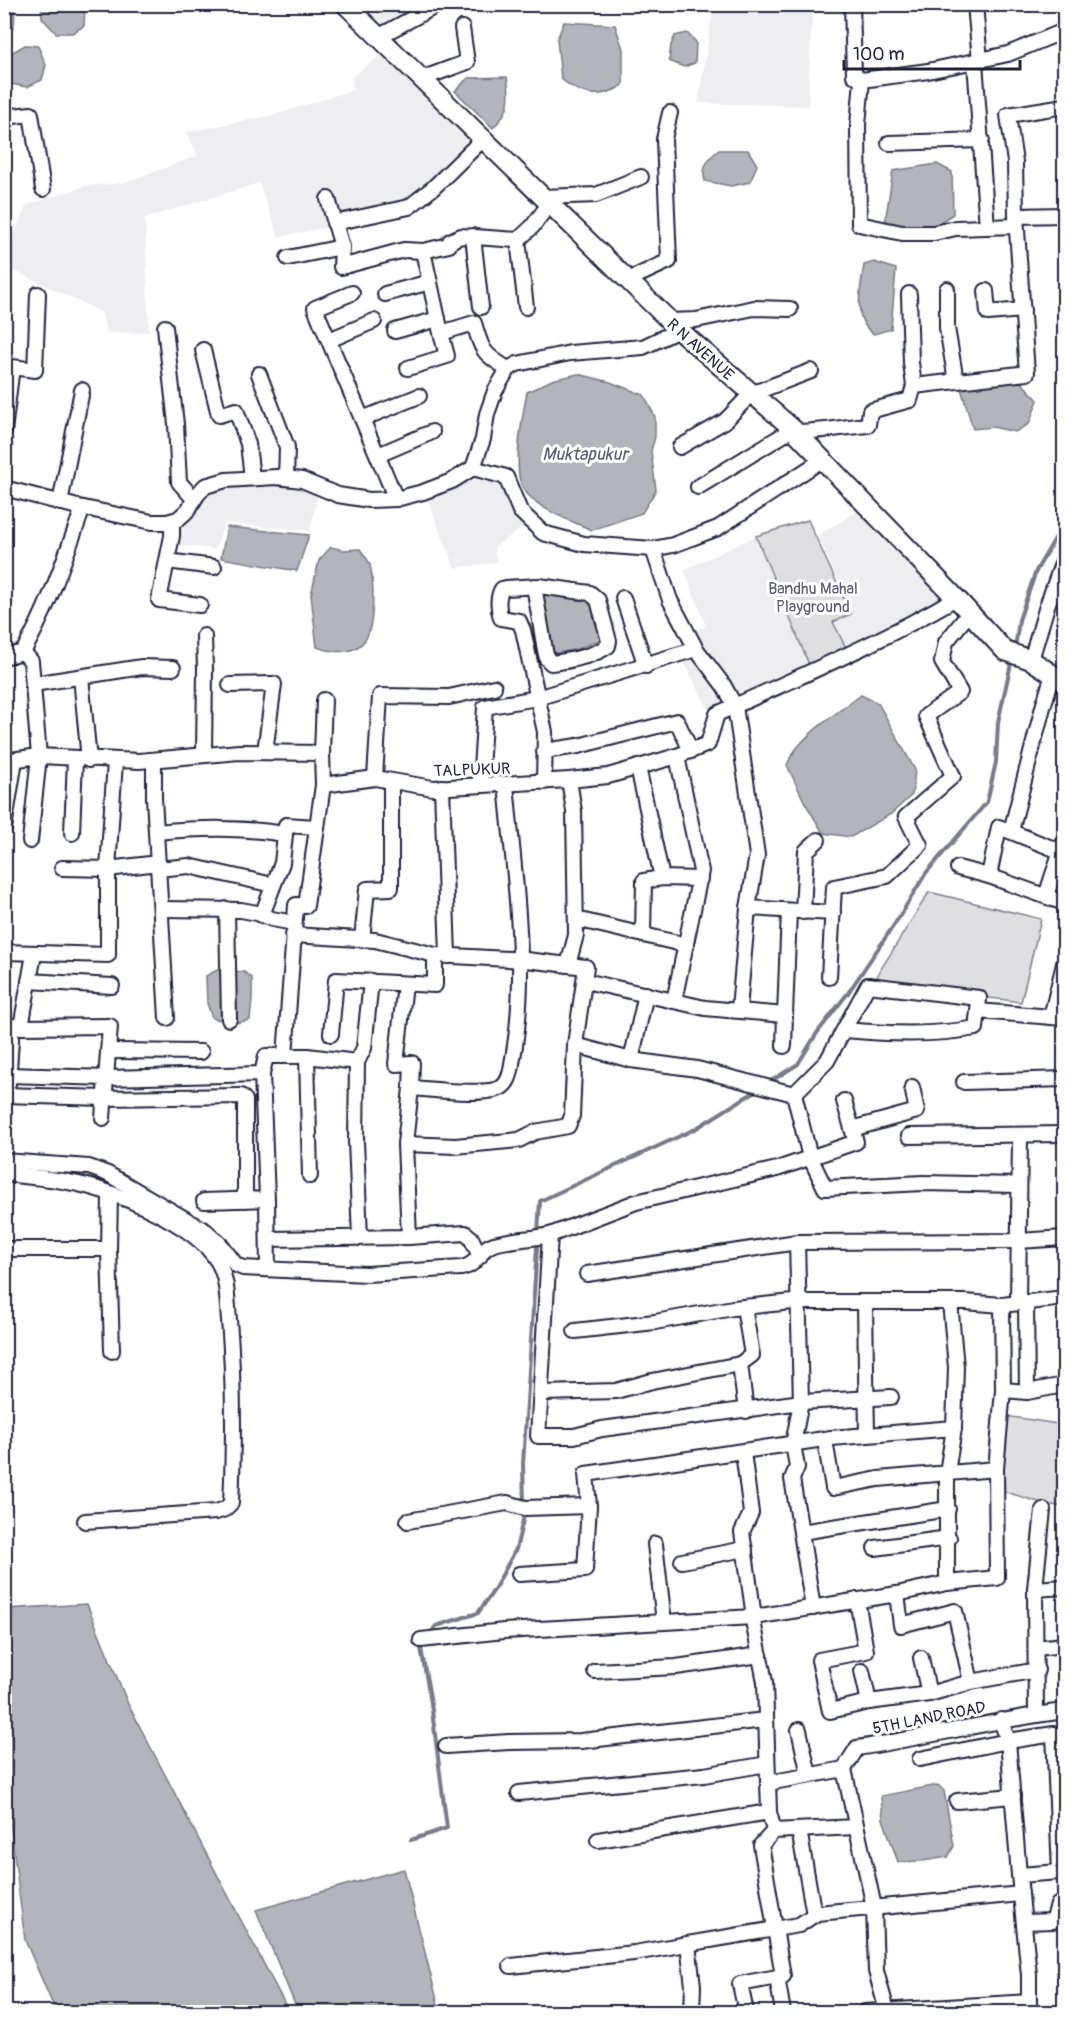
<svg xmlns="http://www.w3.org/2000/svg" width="1069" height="2017" viewBox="0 0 1069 2017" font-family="Pangolin,sans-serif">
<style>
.built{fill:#eeeef1}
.green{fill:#dfdfe2;stroke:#80808e;stroke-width:1.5}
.water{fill:#b4b4bc;stroke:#7a7a88;stroke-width:1.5}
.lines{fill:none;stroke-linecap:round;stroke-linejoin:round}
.stream{stroke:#7a7a88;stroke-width:4}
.minor-casing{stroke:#22223b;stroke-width:18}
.major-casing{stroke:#22223b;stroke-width:22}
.minor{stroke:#fff;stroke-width:14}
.major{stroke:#fff;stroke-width:18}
.labels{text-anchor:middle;stroke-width:6;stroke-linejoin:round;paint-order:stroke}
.street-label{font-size:16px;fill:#22223b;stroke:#fff}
.park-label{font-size:16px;fill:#5b5b6d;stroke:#fff}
.water-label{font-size:18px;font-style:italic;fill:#5c5c6f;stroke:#fff}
</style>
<rect width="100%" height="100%" fill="#fff"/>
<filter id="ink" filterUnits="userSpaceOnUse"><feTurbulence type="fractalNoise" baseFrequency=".0167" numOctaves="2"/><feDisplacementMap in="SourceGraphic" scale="12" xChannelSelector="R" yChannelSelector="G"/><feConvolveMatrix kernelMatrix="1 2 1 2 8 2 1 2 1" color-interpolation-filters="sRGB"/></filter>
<g filter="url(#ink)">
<g class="built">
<polygon points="348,5 432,5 382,39"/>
<polygon points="714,5 812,5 808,106 698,103"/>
<polygon points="383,53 487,152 431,194 428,206 279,237 259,183 145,218 149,332 107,333 101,312 5,266 5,254 27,205 85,186 123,183 198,156 187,132 274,115 353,90 352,77"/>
<polygon points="479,473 503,480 511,504 524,527 494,547 497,562 455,568 426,496"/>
<polygon points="251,483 303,486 318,495 310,531 225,523 215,549 174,544 175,525 207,492 217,488"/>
<polygon points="858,511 945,597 905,623 711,714 681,656 699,650 692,631 706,626 684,570 756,536 810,667 847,649 833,622 851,614 818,535"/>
</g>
<g class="green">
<polygon points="808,520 851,614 833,622 847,650 810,667 756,536"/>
<polygon points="929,892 1041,919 1021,1002 874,983 881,969"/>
<polygon points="1005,1416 1064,1425 1064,1507 1042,1503 999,1490"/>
</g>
<g class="water">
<path d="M5,4L14,6C15,17 17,29 5,35Z"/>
<polygon points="41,5 85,5 84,26 72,33 56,33 42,18"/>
<path d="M564,22L615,25L623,49V85C600,100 581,96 561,79L557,39Z"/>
<polygon points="687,33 696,42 695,63 684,67 669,61 671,45 675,36"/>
<polygon points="25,45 38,46 46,65 42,80 27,87 11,84 6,72 11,53"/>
<path d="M507,77C511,100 510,111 493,128L455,91L468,78Z"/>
<path d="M719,150H748L757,165L750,182L731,186L705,181C701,167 709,157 719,150Z"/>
<polygon points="937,164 952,172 953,214 934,226 891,228 885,223 893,171"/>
<path d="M874,262L896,269L891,329L874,334C851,320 861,288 864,265Z"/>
<path d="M578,374L610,382L644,395L655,417V437L651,451L656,490L642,513L592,530C569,520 540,511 524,490C511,473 523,413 527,392L552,380Z"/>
<polygon points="1021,382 1038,400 1029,424 1015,432 993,427 973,429 960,385"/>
<polygon points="227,527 309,535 297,571 221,558"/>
<path d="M331,547L343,550L360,549C363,554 368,559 370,565C374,582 375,625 365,640C354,656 331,652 317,647L311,595L319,560Z"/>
<polygon points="546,588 600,598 610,636 574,650 554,653 546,636 538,598"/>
<path d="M861,695L878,703L915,770L912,795L891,814L851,837L823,833L804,801L787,765C798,736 837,714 861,695Z"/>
<polygon points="217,970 244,972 252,978 252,1000 250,1020 236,1023 212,1018 207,1003 206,976"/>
<polygon points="87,1604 128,1704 289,2012 56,2012 25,1940 5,1782 5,1609"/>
<polygon points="938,1785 944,1791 954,1846 948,1857 922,1861 898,1862 883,1819 881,1796"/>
<polygon points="404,1869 440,2012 298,2012 256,1910"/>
</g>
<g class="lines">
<g class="stream">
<polyline points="1015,649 1019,620 1036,571 1064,523"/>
<polyline points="768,1083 798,1064 817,1033 848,993 898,919 926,873 987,802 996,762 998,722 1012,659"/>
<polyline points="524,1504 523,1464 540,1201 695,1129 759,1089"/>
<polyline points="430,1634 436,1626 478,1613 494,1590 516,1549 525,1512"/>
<polyline points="411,1840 447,1828 431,1703 421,1648 424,1643"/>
</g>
<g class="minor-casing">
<g id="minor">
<polyline points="852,4 854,75 862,80 928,71 1008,54 1064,31"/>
<polyline points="975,4 980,61"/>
<polyline points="378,37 439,4"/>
<polyline points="975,62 987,227"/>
<polyline points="421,79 467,62 462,28"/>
<polyline points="862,80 858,125 859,224 902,233 934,233 956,228 1016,226"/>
<polyline points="4,117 31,114 43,189"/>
<polyline points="889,143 982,140"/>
<polyline points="543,197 596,195 641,177"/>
<polyline points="328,199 342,247 341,267 404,250 423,251 449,245 450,241 461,236 518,240 532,227 549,204"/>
<polyline points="1016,216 1064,215"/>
<polyline points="334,223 409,207 433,188 483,139"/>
<polyline points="473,236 481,307"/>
<polyline points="518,240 526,307"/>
<path d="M423,251L441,333L474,323C482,351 483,354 508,369"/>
<polyline points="288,258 342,247"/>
<polyline points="628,280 669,261 664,139 670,113"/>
<polyline points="947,289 947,328 956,381"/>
<polyline points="986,291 988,313 1023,310"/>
<polyline points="352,293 315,308 396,499"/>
<polyline points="385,294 430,282"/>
<polyline points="909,294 911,363 914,386"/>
<polyline points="670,321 696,320 754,308 790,309"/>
<polyline points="165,327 176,424 179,482 194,499"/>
<polyline points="395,331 438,319"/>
<polyline points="329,340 374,321"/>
<polyline points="203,350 219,415 236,410 248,444 252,478"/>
<polyline points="408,368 447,356 441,333"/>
<polyline points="259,374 287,447 286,478"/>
<polyline points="362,419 419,396"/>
<polyline points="4,431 12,367 35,370 38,294"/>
<path d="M795,432C820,432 843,427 868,425L870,411L910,400L914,386L1027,373L1016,216L1015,162L1008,115L1064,106"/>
<polyline points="680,447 725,421 751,394 811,371"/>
<polyline points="378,455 432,432"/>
<polyline points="473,468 506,477 520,511 543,533 584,544 653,549 673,545 718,528 822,460"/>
<polyline points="698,487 793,429"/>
<polyline points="4,488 74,506 152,522 167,522 178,519 188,510 197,495 205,486 226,480 276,477 302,480 338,495 369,500 396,499 423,492 452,481 473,468 483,439 487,414 495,391 508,369 517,364 570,353 643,347 679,330"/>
<polyline points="60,503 82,390"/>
<polyline points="172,521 172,536 159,600 200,605"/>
<polyline points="653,549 670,600 696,649"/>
<polyline points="167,561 214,567"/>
<path d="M534,586L545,650L547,659L551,663C569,661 593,656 608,646L609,641L598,600L590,593L539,586L506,588L502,589C497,597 498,609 501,618L519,621L523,630L545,732L544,782"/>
<polyline points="623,598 646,666"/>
<polyline points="204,636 205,669 204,755"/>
<path d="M23,652L31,661L39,756L139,761L239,752L322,753L323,785L375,778L433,788L569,780L608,776L677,756L708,744L717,714C798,677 880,643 956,598"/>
<path d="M4,657L23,652C49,607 65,557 83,508"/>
<polyline points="1031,660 1047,606 1064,558"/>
<polyline points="81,677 89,760"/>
<polyline points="33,684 142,667 173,668"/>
<polyline points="230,685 274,684 265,752"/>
<polyline points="544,751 578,746 677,721 691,751"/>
<polyline points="322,753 324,700"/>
<polyline points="154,760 154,798 167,1018"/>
<polyline points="4,761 39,756 30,841"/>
<polyline points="638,767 662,878"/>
<polyline points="375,778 380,696 449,697 494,687"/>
<polyline points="480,785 485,707 537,698 696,649 724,686 735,706 757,855 748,908 739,1009"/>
<polyline points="442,787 448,956"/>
<polyline points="4,828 15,760"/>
<polyline points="1011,831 1043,707 1053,674"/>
<path d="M156,832C201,828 240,827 285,834"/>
<polyline points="72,833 75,759"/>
<polyline points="62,868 108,869 158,863"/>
<polyline points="958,868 989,876 1064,903"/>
<polyline points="158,869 189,866 273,885"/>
<polyline points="989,876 999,827 1062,852"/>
<polyline points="1046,896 1064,841"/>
<polyline points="748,908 833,913"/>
<polyline points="161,909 241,910 257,913 272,919 294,923"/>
<polyline points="227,909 229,1019"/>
<polyline points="803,912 806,851 818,840"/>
<polyline points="262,915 282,863 286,825 317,827"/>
<polyline points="576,919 686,945"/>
<polyline points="293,935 375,940 435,955 526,960 586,967 575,1045 572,1116 568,1126 535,1132 519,1140 455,1146 405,1144"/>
<polyline points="643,935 644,881 662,878 700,879"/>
<polyline points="362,940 367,889 391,888 391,781"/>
<polyline points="4,952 108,955 108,869 115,761"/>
<polyline points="568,965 576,935 574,811 569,780"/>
<polyline points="829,977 834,887 887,876 920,845 906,817 953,776 926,716 960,692 942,662 946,642 970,612"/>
<polyline points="29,981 112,986"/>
<polyline points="585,981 705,1008 785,1015 784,1046"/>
<polyline points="405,984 396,1064 412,1063 411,1088 405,1144 409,1237"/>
<polyline points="674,1001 701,871 677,756"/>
<polyline points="785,1015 789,911"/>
<polyline points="1051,1017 1064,964"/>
<polyline points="4,1025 21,1027 110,1026 103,1118"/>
<polyline points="21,1027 34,954"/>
<path d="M845,1030C888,1034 932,1036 976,1028L978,1011"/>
<polyline points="331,1034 336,980 435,985 435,955"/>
<polyline points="575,1045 631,1060 697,1069 794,1094"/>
<polyline points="110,1051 201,1052"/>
<polyline points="285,1056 296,905 306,906 323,785"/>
<polyline points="307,1056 310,1176"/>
<polyline points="631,1060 646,994"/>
<polyline points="357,1062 356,1141 360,1238"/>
<polyline points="9,1075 108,1078 262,1074"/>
<polyline points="964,1082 1064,1079"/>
<polyline points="8,1084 12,1026"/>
<path d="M411,1088C430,1089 487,1097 502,1087C511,1081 511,1068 513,1058C529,967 514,875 506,784"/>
<polyline points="4,1095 104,1098 241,1096 245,1100 245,1200"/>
<polyline points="844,1101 856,1142 777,1169 636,1202 550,1235 538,1436 574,1436 602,1429 801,1402 891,1397"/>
<polyline points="852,1129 917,1111 912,1087"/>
<polyline points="909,1136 1064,1134"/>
<path d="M4,1161L89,1167L108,1174L206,1231L220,1244L236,1265L243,1268L367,1274L461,1268C480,1265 477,1249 494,1244C512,1239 532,1239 550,1235"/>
<path d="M4,1174C26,1176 47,1178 68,1182C112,1189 195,1223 218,1262C228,1279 227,1301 229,1320C234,1381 234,1441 231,1503L225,1509L216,1512L85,1521"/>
<polyline points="1019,1185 923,1183 825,1188 810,1157 794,1094 827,1061 868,985 979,998 978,1011 1064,1018"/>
<polyline points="110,1194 109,1249 112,1351"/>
<polyline points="267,1199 268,1269"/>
<polyline points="204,1201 267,1199 262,1074 266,1056 307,1056 357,1062 364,1048 371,981"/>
<polyline points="268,1239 409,1237 465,1233 471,1238 480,1256"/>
<polyline points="797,1242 801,1402 793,1444 797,1467 792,1479 801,1532 948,1509"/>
<polyline points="4,1249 109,1249"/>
<polyline points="587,1274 797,1242 1019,1241 1064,1238"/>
<polyline points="1026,1302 1027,1392"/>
<polyline points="865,1303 867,1435"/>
<polyline points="1018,1303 1020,1135"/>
<polyline points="744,1307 752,1355 740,1364 746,1411"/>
<polyline points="575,1331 655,1322 733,1308 793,1302 965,1302 1002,1305 1064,1298"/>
<polyline points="1003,1390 1027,1392 1064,1385"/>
<polyline points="542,1393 616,1391 652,1381 740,1364"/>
<polyline points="825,1440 833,1488 878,1479 996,1469"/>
<polyline points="743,1452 751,1513 742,1532 754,1617 753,1621 765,1682 769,1812 774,1831"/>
<polyline points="408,1521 507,1503 525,1508 589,1506"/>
<polyline points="801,1532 813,1608"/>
<polyline points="655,1544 664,1622"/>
<polyline points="875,1548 949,1538"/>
<polyline points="682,1561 745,1549"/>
<polyline points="519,1574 585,1570 589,1506 586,1474 831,1438 954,1428 956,1367 950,1302"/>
<polyline points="947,1583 947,1473 954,1428"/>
<polyline points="1035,1589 1064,1587"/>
<polyline points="897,1594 901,1625 955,1611 971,1682"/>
<polyline points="857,1600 866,1651 819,1660 830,1711 869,1702 929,1694 971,1682 1037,1670"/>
<polyline points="421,1640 504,1631 754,1617 897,1594 947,1583 997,1578 996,1469 1003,1390 1002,1305"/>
<polyline points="1036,1648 1064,1645"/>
<polyline points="921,1658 929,1694"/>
<polyline points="595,1671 676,1667 760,1655"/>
<polyline points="862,1671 869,1702"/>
<polyline points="1036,1714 1035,1589 1043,1510"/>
<polyline points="1001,1720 1008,1741 1019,1875 1029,1975 1029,2012"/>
<polyline points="799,1730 809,1775"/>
<polyline points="446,1746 509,1742 581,1741 765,1720"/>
<polyline points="920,1759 1008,1741 1054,1734 1060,1872 1019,1875"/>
<polyline points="768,1783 844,1769"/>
<polyline points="519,1793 704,1775 767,1764"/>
<polyline points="957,1801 1013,1796"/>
<polyline points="799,1830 814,1915"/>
<polyline points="598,1840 769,1812"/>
<polyline points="1024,1922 1053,1921 1058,1905 1064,1904"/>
<polyline points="688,1944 693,1986 692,2012"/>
<polyline points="511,1966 634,1953 799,1925 817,1913 1021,1894"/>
<polyline points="777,1977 783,2012"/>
<path d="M887,2011L876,1971L874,1907L844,1769L857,1748C927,1737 995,1720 1064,1711"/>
<polyline points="746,2012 740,1984 783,1976 761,1845 774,1831 856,1827"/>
<polyline points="865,2012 1029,2002"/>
</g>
</g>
<g class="major-casing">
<polyline id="major" points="345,4 679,330 793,429 956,598 1005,651 1031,660 1064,682"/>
</g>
<use href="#minor" class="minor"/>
<use href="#major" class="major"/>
</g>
</g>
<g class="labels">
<g class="street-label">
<text transform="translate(701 349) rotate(42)" y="6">R N AVENUE</text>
<text transform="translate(472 769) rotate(-2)" y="6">TALPUKUR</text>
<text transform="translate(929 1717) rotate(-11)" y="6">5TH LAND ROAD</text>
</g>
<g class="park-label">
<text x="813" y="594">Bandhu Mahal<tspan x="813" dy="18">Playground</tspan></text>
</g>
<g class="water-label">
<text x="585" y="460">Muktapukur</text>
</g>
</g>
<rect width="1069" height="2017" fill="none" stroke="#fff" stroke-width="24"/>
<rect x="12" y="12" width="1045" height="1993" fill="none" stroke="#22223b" stroke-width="2" filter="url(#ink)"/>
<path d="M844 60v9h176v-9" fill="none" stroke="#22223b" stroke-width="3"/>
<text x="853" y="60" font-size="18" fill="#22223b" stroke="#ffffff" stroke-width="4.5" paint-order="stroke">100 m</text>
</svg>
